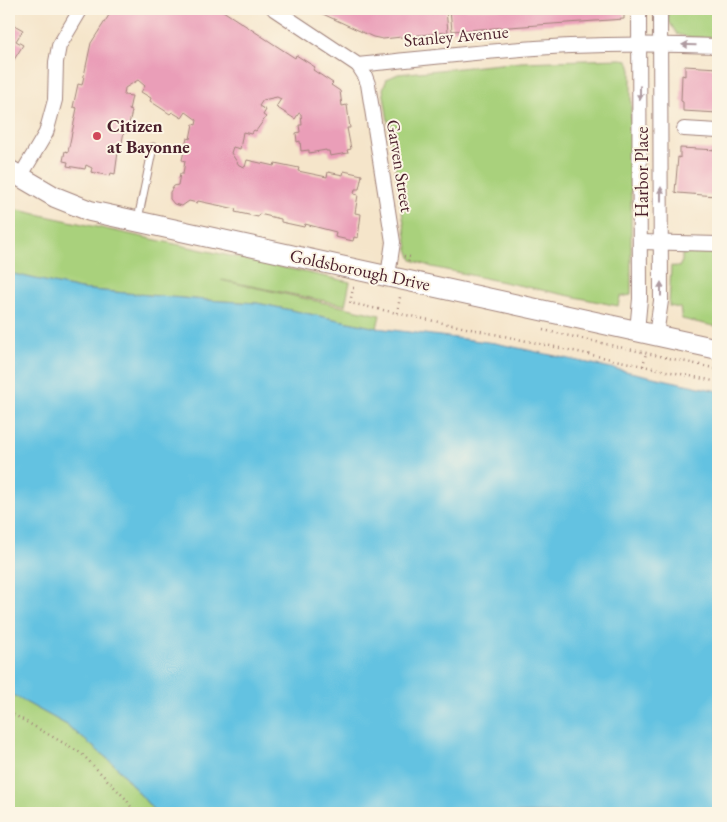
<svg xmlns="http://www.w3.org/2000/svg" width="727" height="822" viewBox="0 0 727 822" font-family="'EB Garamond',serif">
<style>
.green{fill:#a9d17c;stroke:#7a7854}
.water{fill:#63c2e1;stroke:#567086}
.building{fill:#ea9eb8}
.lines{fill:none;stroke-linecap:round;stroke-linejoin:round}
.lane-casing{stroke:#a0827a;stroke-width:9}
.street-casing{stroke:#a0827a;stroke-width:16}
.secondary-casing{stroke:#a0827a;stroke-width:22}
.path{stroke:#a0827a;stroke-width:2.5;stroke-dasharray:1 4;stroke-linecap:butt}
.lane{stroke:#fff;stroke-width:7}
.street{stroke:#fff;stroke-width:14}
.secondary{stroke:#fff;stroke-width:20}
.oneway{fill:#ae9aa0}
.poi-dot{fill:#d1495b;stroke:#fcf5e5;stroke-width:2}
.labels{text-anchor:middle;stroke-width:4;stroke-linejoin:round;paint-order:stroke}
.street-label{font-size:18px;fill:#4a1f2b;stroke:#fcf5e5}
.poi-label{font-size:18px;font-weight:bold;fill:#4a1f2b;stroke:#fcf5e5;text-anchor:start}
</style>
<rect width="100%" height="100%" fill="#fcf5e5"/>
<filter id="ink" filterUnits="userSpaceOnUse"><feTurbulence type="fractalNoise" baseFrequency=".02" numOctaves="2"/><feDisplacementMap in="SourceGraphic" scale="10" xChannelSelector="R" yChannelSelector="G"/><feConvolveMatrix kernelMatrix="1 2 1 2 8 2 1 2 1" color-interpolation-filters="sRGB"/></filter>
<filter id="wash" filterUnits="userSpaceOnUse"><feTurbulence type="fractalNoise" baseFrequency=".0096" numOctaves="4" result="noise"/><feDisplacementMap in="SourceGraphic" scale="20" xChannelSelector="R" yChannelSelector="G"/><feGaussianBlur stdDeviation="1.12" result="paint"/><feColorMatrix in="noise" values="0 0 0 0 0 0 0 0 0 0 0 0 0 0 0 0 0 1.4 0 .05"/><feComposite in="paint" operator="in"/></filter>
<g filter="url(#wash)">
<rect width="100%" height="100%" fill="#f5e5ca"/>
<g class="green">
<polygon points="668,9 718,9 718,38 687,37 677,34 668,20"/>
<polygon points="621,59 628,60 631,70 631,295 620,297 618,306 432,267 412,260 408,249 383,89 387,79 398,74 521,62"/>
<polygon points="9,208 350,282 345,305 221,280 380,315 377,328 257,303 205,300 80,289 9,273"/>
<polygon points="718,252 718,327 682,319 680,308 669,306 671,266 679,267 682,261 682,253"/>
<polygon points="9,693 67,725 115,765 156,813 9,813"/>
</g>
<polygon class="water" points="9,273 80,289 205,300 257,303 377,328 495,343 718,391 718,813 156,813 115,765 67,725 9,693"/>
<g id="blocks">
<g class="building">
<polygon points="113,9 220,9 295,58 296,55 315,67 313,70 333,83 331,85 340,91 342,106 347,105 350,128 347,128 351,149 347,150 348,153 330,156 329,151 326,151 326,150 309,153 309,150 301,151 300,141 297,142 296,133 300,132 299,125 302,125 301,114 299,113 295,119 276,107 281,99 277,97 263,100 259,106 266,110 263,115 266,117 256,131 254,130 251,134 243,132 240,149 233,147 231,153 239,165 245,167 247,160 274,166 275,163 299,168 298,171 327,177 328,172 343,175 344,171 362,175 359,189 355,189 354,194 358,195 355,213 361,214 358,238 354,237 353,241 335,237 336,232 305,224 304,227 281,222 281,219 259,214 258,217 235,212 236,209 198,201 197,203 189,201 182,206 174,204 170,199 170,192 174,186 178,185 180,174 183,174 185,161 182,160 187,138 190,139 193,124 196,125 197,120 186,112 182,118 172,112 170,114 150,101 151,98 141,92 145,86 138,80 125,88 124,95 132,96 129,110 132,111 127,133 124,132 121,147 117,146 116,152 118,152 115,174 111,173 110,176 91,172 92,168 86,165 85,169 67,166 68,162 63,161 65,151 68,152 77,108 73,107 78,84 82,85 91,43"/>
<polygon points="312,9 380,9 384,11 446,9 448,32 383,39 373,37"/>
<polygon points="450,9 624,9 624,19 452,31"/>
<polygon points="9,22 23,30 16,41 23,45 9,68"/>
<polygon points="685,66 718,68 718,113 683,111 683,102 681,101 682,75 685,76"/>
<polygon points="680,148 718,150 718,198 716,198 716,196 678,193 675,192 678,157 680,158"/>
</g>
</g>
</g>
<g filter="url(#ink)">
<use href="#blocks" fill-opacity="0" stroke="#a0827a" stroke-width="1"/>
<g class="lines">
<g class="lane-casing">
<polyline id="lane" points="138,219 153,147"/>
</g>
<g class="street-casing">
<g id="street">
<path d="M274,9L358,65C428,58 499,49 570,46C619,44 669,44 718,46"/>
<polyline points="358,65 365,76 368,84 393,242 388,276"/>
<polyline points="684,129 718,131"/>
<polyline points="20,177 46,133 55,100 56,62 59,46 81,9"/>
<polyline points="640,242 718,244"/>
<polyline points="637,331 640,299 639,9"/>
<polyline points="656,335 661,301 660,9"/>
</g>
</g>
<g class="secondary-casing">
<polyline id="secondary" points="9,170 55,197 90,211 718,349"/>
</g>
<g class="path">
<polyline points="404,256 410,257 408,263"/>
<polyline points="354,288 353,288 350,303 718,382"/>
<polyline points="397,313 400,297"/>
<polyline points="543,330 718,369"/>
<polyline points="643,366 646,353"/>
<polyline points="9,712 81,753 126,799 135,813"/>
</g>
<use href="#lane" class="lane"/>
<use href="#street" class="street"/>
<use href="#secondary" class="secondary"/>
</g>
<defs><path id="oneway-solid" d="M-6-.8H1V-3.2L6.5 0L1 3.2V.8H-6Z" transform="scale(1.25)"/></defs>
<g class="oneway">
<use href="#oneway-solid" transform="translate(689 45) rotate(-178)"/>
<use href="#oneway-solid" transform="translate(640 93) rotate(90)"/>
<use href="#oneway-solid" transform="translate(661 194) rotate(-90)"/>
<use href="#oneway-solid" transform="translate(661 289) rotate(-90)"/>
</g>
</g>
<circle class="poi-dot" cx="97" cy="136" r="5"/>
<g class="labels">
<g class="street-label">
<text transform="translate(456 36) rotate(-5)" y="6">Stanley Avenue</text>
<text transform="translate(400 166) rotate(81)" y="6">Garven Street</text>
<text transform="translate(642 172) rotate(-90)" y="6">Harbor Place</text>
<text transform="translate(360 270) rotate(12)" y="6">Goldsborough Drive</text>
</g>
<g class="poi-label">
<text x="107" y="132">Citizen<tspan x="107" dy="21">at Bayonne</tspan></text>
</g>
</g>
<rect width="727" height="822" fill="none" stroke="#fcf5e5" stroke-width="30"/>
</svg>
